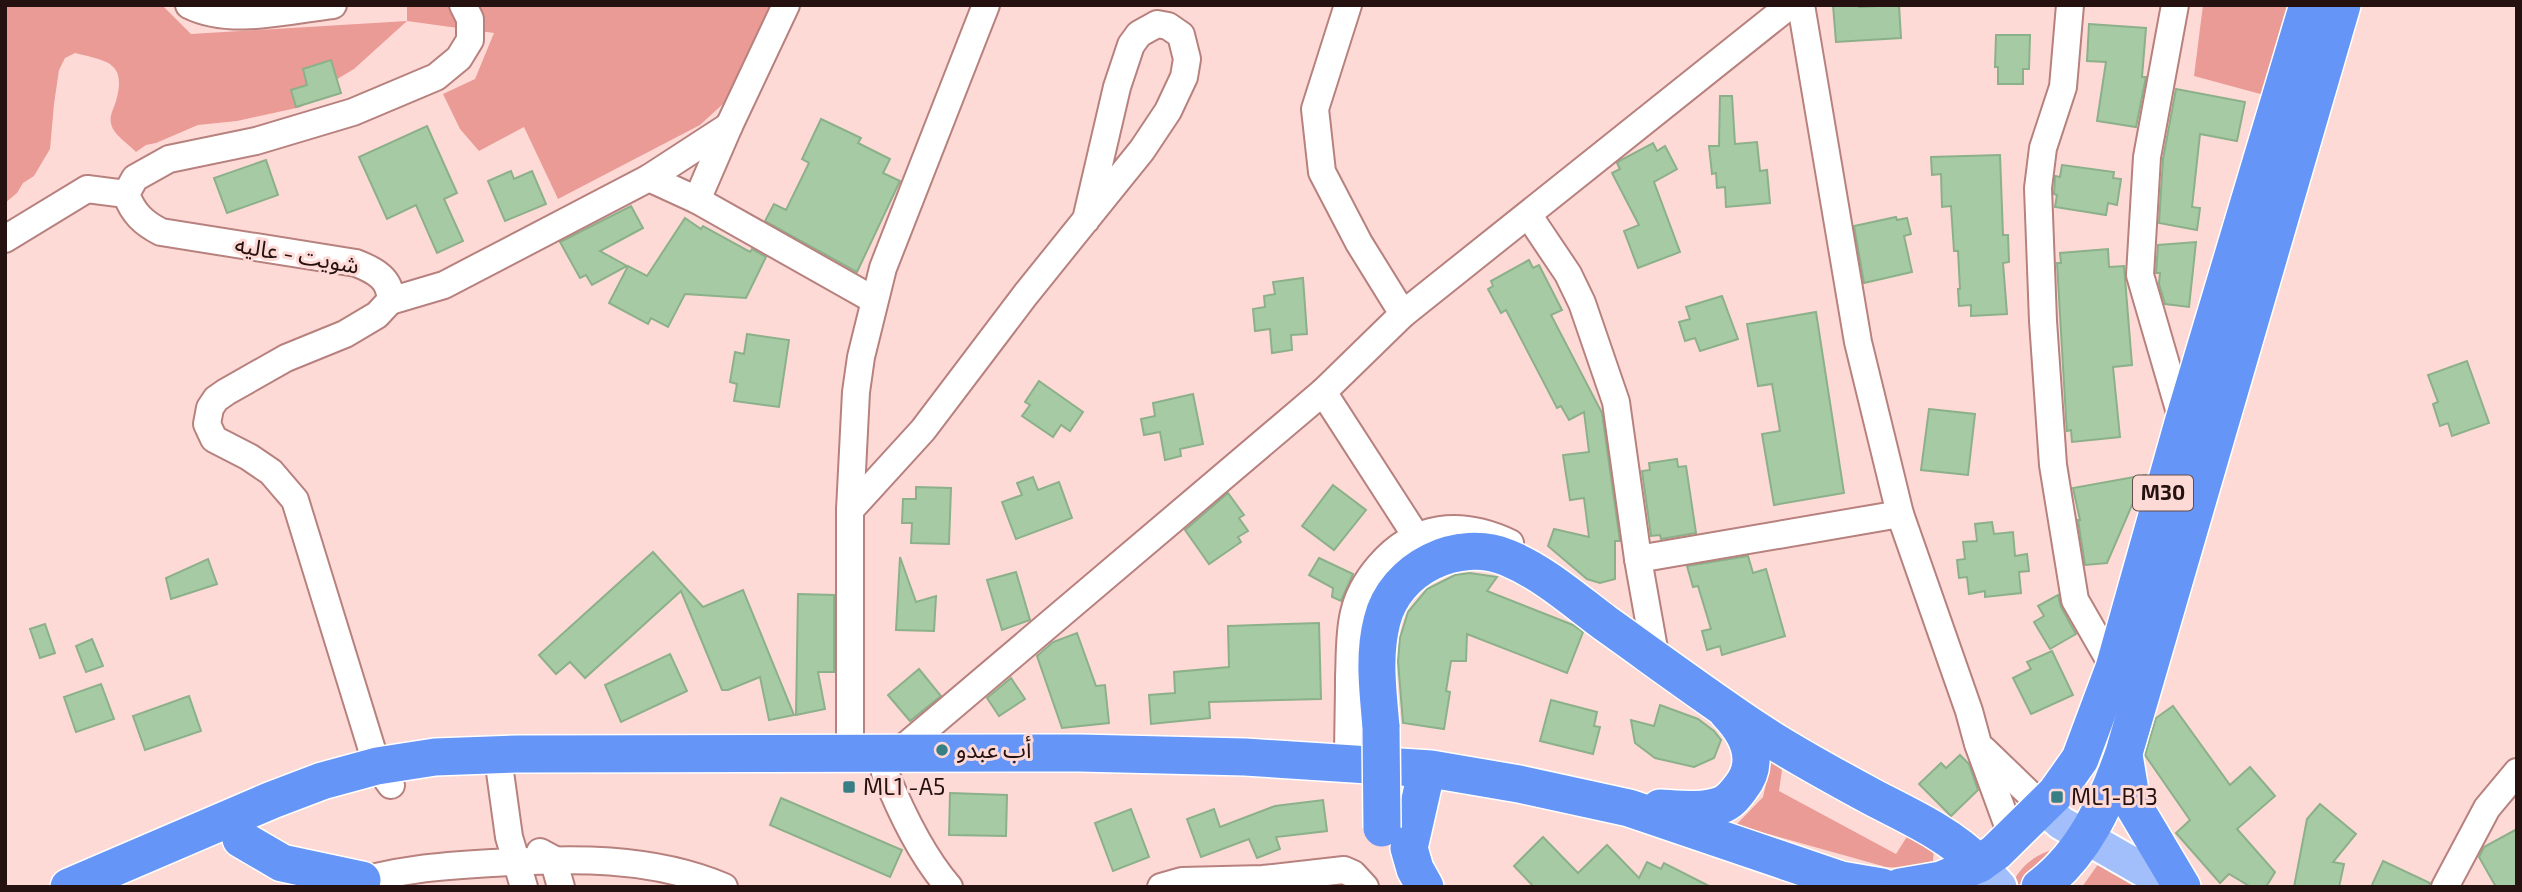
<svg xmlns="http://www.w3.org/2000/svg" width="2522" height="892" viewBox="0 0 2522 892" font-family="'Exo 2','Noto Sans Arabic',sans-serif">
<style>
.green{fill:#eb9b96}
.building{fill:#a6cba4;stroke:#8cb08a;stroke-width:2}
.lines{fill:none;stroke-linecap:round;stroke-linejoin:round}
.minor-casing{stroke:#b7817e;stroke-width:30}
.major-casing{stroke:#fff;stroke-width:37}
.highway-casing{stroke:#fff;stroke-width:40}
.minor{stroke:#fff;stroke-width:26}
.major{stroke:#a3bffb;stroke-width:33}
.highway{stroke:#6695f8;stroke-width:37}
.highway-bridge-casing{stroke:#fff;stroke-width:40;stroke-linecap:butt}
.highway-bridge{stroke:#6695f8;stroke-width:37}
.poi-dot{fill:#377f85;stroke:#fedad7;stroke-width:2.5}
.labels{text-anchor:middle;stroke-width:6;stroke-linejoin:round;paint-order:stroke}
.shield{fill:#fedad7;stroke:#654d4c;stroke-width:2}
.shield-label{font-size:21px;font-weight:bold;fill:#241110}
.street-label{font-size:23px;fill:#241110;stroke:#fedad7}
.poi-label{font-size:23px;fill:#241110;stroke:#fedad7;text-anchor:start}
</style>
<rect width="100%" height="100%" fill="#fedad7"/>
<g class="green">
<path d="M5,5H162L191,34L407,21V5H773L723,104L700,125L558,199L524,127L479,151L460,129L443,94L475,79L494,33L407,21L354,69L334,81L301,107L237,121L198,125L156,143L146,145L136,152C129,144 112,134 111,123C109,116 114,108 116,101C127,62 107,61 75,53L65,58L59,70L54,104L50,149L34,176L23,183L17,193L5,203Z"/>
<polygon points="2203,5 2339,5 2323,111 2194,76"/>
<polygon points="1771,762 1782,770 1779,791 1896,854 1908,835 1934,848 1933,861 1903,868 1886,867 1736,825 1763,797"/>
<path d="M2056,849L2023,883L2010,887C2020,867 2034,854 2056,849Z"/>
<polygon points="2101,860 2154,887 2082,887"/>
</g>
<g class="building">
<polygon points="1833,5 1859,5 1859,7 1899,5 1901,38 1836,42"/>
<polygon points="2089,24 2146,28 2142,77 2146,77 2136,127 2097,121 2106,62 2087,61"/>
<polygon points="1996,35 2030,35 2029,69 2023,69 2023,84 1998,84 1998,67 1995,67"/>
<polygon points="331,60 341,93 296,107 291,90 307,85 303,69"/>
<polygon points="2176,89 2245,102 2237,141 2200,134 2192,207 2200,208 2197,230 2159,223 2163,159"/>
<polygon points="1720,96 1732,96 1735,144 1757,142 1760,171 1767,170 1770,203 1726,207 1725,187 1717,188 1716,173 1712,174 1709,146 1719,146"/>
<polygon points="821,119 861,138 858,143 890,159 883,173 900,181 857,272 765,221 774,204 786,210 809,163 802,159"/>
<polygon points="427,126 457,193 444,199 463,241 437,253 416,205 387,219 359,157"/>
<polygon points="1653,143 1657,151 1665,146 1677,169 1654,182 1680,252 1638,268 1624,231 1639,225 1612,173 1620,169 1617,163 1621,160"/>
<polygon points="2000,155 2003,235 2008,235 2009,262 2003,263 2007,314 1971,316 1971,305 1959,306 1958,289 1960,289 1958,251 1954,251 1951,206 1942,207 1941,174 1932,175 1931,157"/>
<polygon points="266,160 278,195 227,213 214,178"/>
<polygon points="2062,165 2114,172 2113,178 2121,179 2117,205 2108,203 2106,215 2055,207 2057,195 2054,194 2055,176 2060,177"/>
<polygon points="511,171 514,179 532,171 546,204 505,221 488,181"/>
<polygon points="631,206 643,228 600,251 627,266 592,285 586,275 580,278 560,242"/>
<polygon points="1896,217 1897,220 1907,218 1911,234 1904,236 1912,272 1864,283 1854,226"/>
<polygon points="685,218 701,229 703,226 750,252 752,249 766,257 746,298 685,294 668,327 651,318 648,324 609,303 628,266 647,276"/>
<polygon points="2196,242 2189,307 2165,304 2159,284 2160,273 2156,273 2158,245"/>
<polygon points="2108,249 2109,267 2124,266 2132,365 2113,367 2120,437 2072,442 2071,430 2067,431 2066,418 2057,263 2061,263 2060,253"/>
<polygon points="1529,260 1533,268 1539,265 1562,310 1551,315 1602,413 1620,541 1615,541 1615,579 1600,583 1587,579 1548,546 1554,529 1589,537 1584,498 1570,500 1563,455 1589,452 1584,412 1569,420 1561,406 1557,408 1506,310 1501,313 1488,289 1493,286 1491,281"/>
<polygon points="1303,278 1307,334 1291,335 1292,350 1272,353 1270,329 1255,331 1253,309 1265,307 1264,296 1275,294 1273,282"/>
<polygon points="1722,296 1738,339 1700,351 1695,338 1685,341 1679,322 1690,319 1686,307"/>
<polygon points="1816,312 1844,493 1774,505 1762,434 1780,431 1772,384 1758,386 1747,324"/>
<polygon points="747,334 789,340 779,407 734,401 737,384 730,382 735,352 744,354"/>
<polygon points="2467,361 2489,423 2452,436 2448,423 2440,426 2433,404 2438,402 2428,375"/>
<polygon points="1039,381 1083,412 1070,431 1061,425 1053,437 1022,416 1030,405 1025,402"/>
<polygon points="1193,394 1203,444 1180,449 1181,456 1165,460 1160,432 1144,435 1141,419 1155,416 1153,403"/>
<polygon points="1929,409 1975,414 1968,475 1921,470"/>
<polygon points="1677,459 1678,467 1686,466 1696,533 1661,539 1660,535 1651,536 1642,471 1650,470 1649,463"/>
<polygon points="2145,475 2107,563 2085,565 2078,520 2080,520 2073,488"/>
<polygon points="1033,477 1038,490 1059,482 1072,518 1016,539 1002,502 1022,495 1017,483"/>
<polygon points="1333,485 1366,510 1334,550 1302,526"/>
<polygon points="916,487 951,488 949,544 911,543 912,523 902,523 903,499 916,499"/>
<polygon points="1228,493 1244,515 1239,518 1248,531 1238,537 1241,542 1209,564 1185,530"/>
<polygon points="1992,522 1994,534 2013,532 2015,556 2027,554 2029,571 2019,572 2021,593 1985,597 1985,591 1969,594 1967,577 1959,578 1957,560 1965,559 1963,542 1977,541 1975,524"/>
<polygon points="653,552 703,607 743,590 794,715 769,720 760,677 728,690 722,690 681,591 585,678 570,662 556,674 539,655"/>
<polygon points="1748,556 1753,573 1766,569 1785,636 1722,655 1720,646 1707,650 1702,631 1711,629 1698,586 1693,587 1687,566"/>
<polygon points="900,557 916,602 936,596 934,631 896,630"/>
<polygon points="1319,558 1353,574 1341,601 1332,597 1333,588 1309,575"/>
<polygon points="208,559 217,584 171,599 166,578"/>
<polygon points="1016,572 1030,620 1002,630 987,580"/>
<polygon points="1470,573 1497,577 1487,591 1573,625 1583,632 1567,673 1467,634 1466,661 1451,661 1446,691 1450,692 1444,729 1403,723 1398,661 1400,638 1408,612 1427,589 1455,575"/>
<polygon points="798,594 834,595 834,672 818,672 825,709 796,715"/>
<polygon points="2058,595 2061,607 2076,634 2050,649 2034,622 2044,616 2038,606"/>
<polygon points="1319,623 1321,699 1209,702 1210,718 1151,724 1149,695 1175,693 1174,672 1229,667 1228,626"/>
<polygon points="45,624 55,653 40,658 30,629"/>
<polygon points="1077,633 1096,686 1105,685 1109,723 1062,728 1037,656 1053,642"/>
<polygon points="92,639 103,666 86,672 76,646"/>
<polygon points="2052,651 2073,695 2031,714 2013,678 2031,669 2027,662"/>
<polygon points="670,654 687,691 621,722 605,685"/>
<polygon points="919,669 941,696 910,721 888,695"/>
<polygon points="1011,678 1025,699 999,716 987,698"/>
<polygon points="101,684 114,719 76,732 64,697"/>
<polygon points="189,696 201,731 145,750 133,716"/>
<polygon points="1551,700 1597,712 1594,726 1600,727 1593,754 1540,741"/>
<polygon points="1660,705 1698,719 1714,731 1721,740 1714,758 1694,767 1655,758 1635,743 1631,720 1654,726"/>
<polygon points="2173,706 2230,785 2250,767 2275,796 2237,829 2275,872 2266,887 2251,887 2229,874 2220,883 2176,833 2190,820 2145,755 2156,718"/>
<polygon points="1960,755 1969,764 1978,790 1951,816 1919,784 1941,763 1946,768"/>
<polygon points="950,793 1007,795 1006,836 949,835"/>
<polygon points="781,798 902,850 890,877 770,825"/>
<polygon points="1323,800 1327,831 1276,837 1280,849 1257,858 1249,839 1201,857 1187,819 1214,809 1220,827 1275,806"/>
<polygon points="2320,804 2356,834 2333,862 2344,864 2339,887 2294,887 2307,819"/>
<polygon points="1131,809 1149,857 1113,871 1095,823"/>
<polygon points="2517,829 2517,887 2496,887 2479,857 2484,847"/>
<polygon points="1543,837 1578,873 1607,845 1639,878 1647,862 1661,869 1664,863 1711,887 1534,887 1514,866"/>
<polygon points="2383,861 2430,883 2429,887 2371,887"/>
</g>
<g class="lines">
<g class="minor-casing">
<g id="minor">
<path d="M189,5C231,26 289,10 333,5"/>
<polyline points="1348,5 1315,109 1322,172 1359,243 1403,314"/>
<polyline points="1801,5 1858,342 1900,514 1969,711 1978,744 2012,837"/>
<polyline points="2070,5 2063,87 2043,148 2038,188 2043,321 2053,465 2075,600 2114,668"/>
<polyline points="2175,5 2147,157 2140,275 2183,423"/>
<polyline points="649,178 729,126"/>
<polyline points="697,200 729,126 786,5"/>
<polyline points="1529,216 1568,274 1582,303 1616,402 1638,559 1656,660"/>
<polyline points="5,239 87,189 126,194"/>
<polyline points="390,301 444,285 649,178 697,200 874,300"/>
<polyline points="1323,392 1416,536"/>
<polyline points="850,510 923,430 1026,294 1142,150 1168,111 1184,77 1187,59 1181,35 1168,26 1157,24 1139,34 1131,45 1117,87 1086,220"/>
<polyline points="1638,559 1900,514"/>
<polyline points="1984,750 2043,807"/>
<polyline points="850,755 850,510 856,392 861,357 883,268 986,5"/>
<polyline points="895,755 1323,392 1403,314 1790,5"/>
<path d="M1348,762C1348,734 1349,705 1349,677C1350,655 1349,633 1354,613C1358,595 1367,580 1379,566C1415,524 1461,520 1510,543"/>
<polyline points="500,772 509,837 524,887"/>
<path d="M885,773C901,812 921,855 949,887"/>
<path d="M391,785L377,766L295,500L271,472L249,457L214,439L207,424L210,408L216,399L226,392L286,358L345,334L377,315L390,301C392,279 374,270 356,263L161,232C143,223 133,213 126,194L135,178L169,159L256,141L353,112L436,77L459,58L470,40V19L463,5"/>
<polyline points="540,852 553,859 561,887"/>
<path d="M346,886C393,869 444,866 493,863C570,858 651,856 724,887"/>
<polyline points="1161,887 1182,881 1263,879 1344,870 1353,874 1365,887"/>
<polyline points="2445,887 2487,808 2517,772"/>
</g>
</g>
<g class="major-casing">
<g id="major">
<polyline points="2043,807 2061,823 2173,887"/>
<polyline points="1979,864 2000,887"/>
</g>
</g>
<g class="highway-casing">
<g id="highway">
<path d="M1381,727C1378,691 1373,656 1382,621C1395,568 1458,537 1508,558C1544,573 1574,600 1605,623C1657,660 1708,698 1761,733C1798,757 1837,778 1876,799C1913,818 1950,835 1979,864"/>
<polyline points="2124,755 2132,803 2182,887"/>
<polyline points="1424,782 1409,848 1415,869 1425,887"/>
<path d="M1660,808C1679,809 1702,812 1721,805C1730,802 1735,795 1741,787C1761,762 1748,734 1728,713"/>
<polyline points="241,839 282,863 362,880"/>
<polyline points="69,887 272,800 322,781 377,766 435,757 517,754 1080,753 1245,757 1431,769 1519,784 1629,808 1841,880 1882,887"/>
<polyline points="1900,887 1941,880 1979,864 1996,852 2056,793 2080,759 2114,668 2183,423 2308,5"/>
<path d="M2040,887C2084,854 2106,804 2124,753L2342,5"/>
</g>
</g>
<use href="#minor" class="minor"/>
<use href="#major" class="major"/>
<use href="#highway" class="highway"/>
<g class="highway-bridge-casing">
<polyline id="highway-bridge" points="1381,727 1382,828"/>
</g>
<use href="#highway-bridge" class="highway-bridge"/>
</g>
<g class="poi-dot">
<circle cx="942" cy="750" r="7"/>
<rect x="842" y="780" width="14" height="14" rx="3.5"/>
<rect x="2050" y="790" width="14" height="14" rx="3.5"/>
</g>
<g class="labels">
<rect class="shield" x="2133" y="475.5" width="60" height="35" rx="5"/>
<g class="shield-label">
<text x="2163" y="500">M30</text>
</g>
<g class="street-label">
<text transform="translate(297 255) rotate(10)" y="8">شويت - عاليه</text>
</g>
<g class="poi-label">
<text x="956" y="758">أب عبدو</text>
<text x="863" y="795">ML1 -A5</text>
<text x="2071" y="805">ML1-B13</text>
</g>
</g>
<rect width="2522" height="892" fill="none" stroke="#241110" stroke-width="14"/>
</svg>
